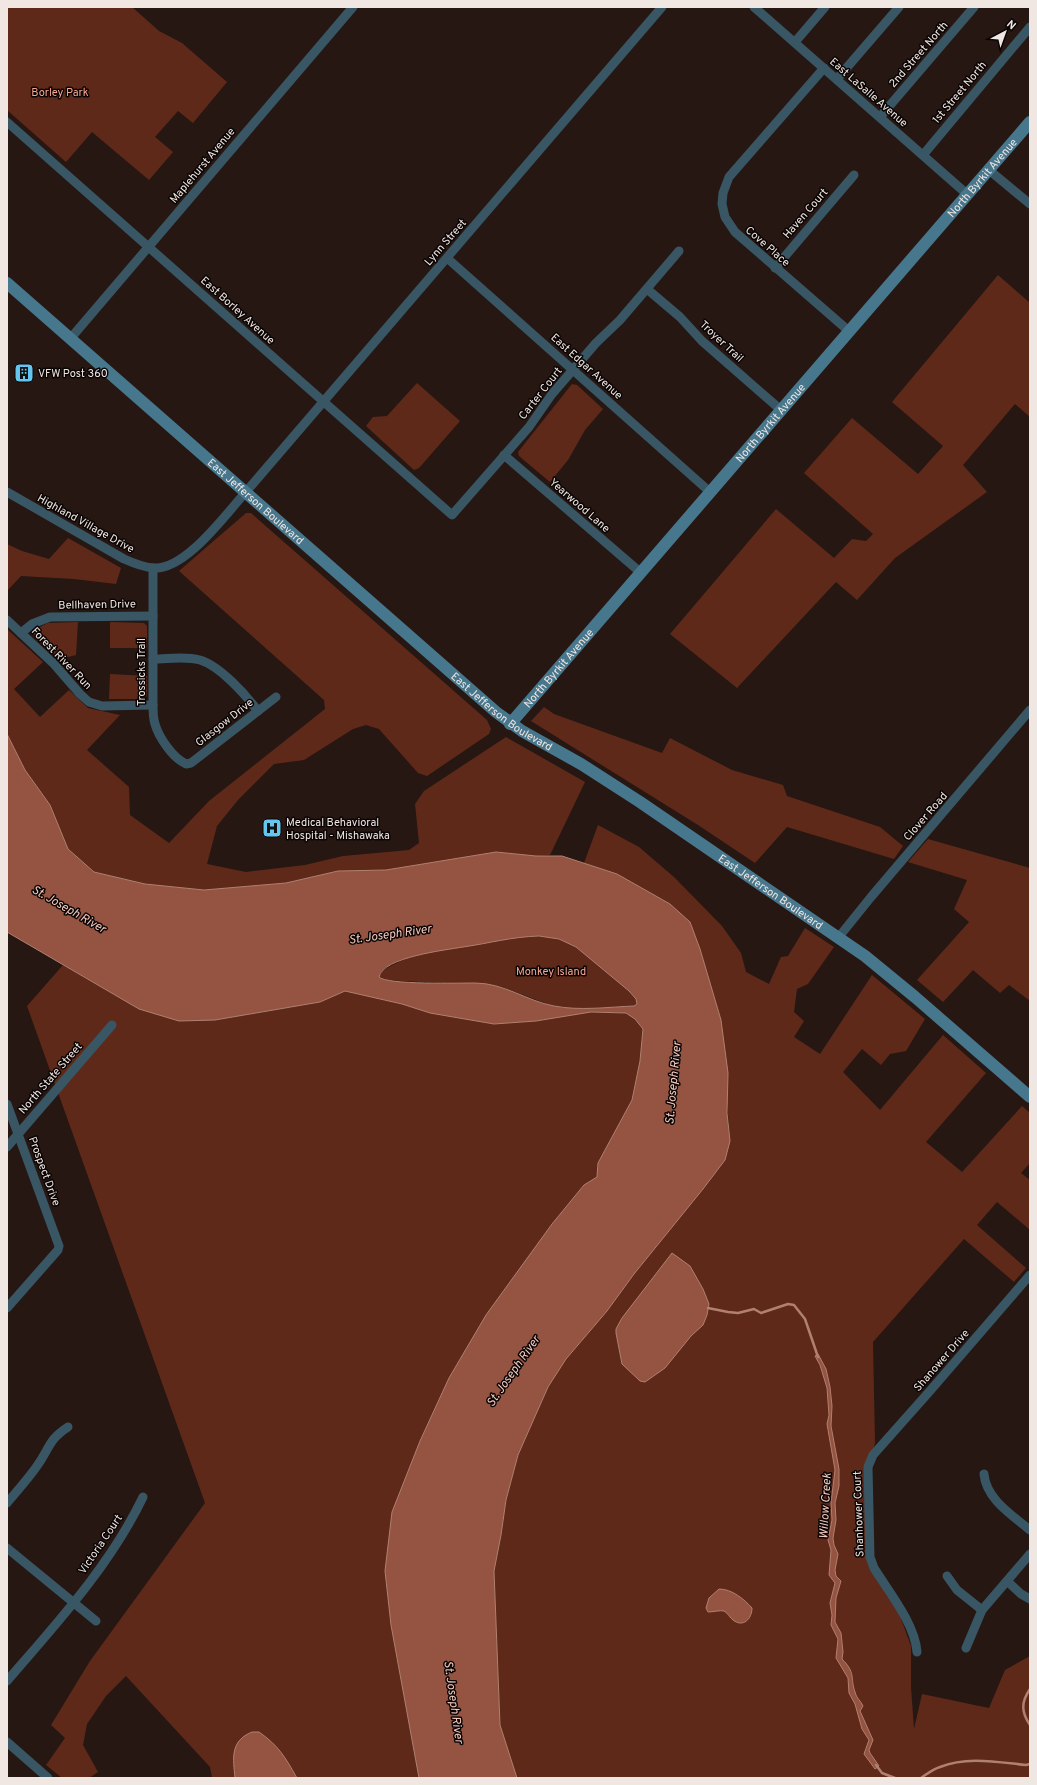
<svg xmlns="http://www.w3.org/2000/svg" width="1037" height="1785" viewBox="0 0 1037 1785" font-family="Overpass,sans-serif">
<style>
.green{fill:#5f2919}
.water{fill:#955441;stroke:#b08071;fill-rule:evenodd}
.lines{fill:none;stroke-linecap:round;stroke-linejoin:round}
.stream{stroke:#b08071;stroke-width:2.5}
.street{stroke:#395664;stroke-width:9}
.secondary{stroke:#47778d;stroke-width:12}
.labels{text-anchor:middle;stroke-width:3;stroke-linejoin:round;paint-order:stroke}
.street-label{font-size:11px;fill:#f0e6e2;stroke:#0a0504}
.park-label{font-size:11px;fill:#f6a892;stroke:#0a0504}
.poi-label{font-size:11px;fill:#f0e6e2;stroke:#0a0504;text-anchor:start}
.water-label{font-size:12px;font-style:italic;fill:#f5ccc1;stroke:#0a0504}
</style>
<rect width="100%" height="100%" fill="#261713"/>
<g class="green">
<polygon points="7,7 132,7 159,31 182,43 227,82 193,123 178,111 155,137 173,152 149,180 92,132 66,162 7,110"/>
<polygon points="998,275 1030,303 1030,417 1015,404 963,465 987,492 895,558 857,600 836,582 737,688 670,634 776,509 834,558 852,539 866,541 873,534 804,473 852,418 918,474 943,446 892,402"/>
<polygon points="417,383 460,421 419,468 414,470 366,426 373,417 387,416"/>
<polygon points="572,384 577,385 603,409 585,430 568,460 550,482 519,456 518,452"/>
<polygon points="246,513 251,513 487,720 491,729 489,734 427,776 418,773 379,729 366,725 353,729 304,760 274,764 238,800 217,826 207,864 246,872 305,865 343,856 409,850 419,843 415,804 424,791 506,737 585,782 550,855 536,856 496,852 386,870 338,871 286,883 204,890 145,884 94,872 68,849 50,805 25,770 7,734 7,629 43,662 14,689 40,717 69,690 88,708 120,715 87,750 129,787 130,815 169,843 209,801 325,709 324,700 179,571"/>
<polygon points="68,538 121,568 116,584 74,579 21,576 7,591 7,544 22,551 49,559"/>
<polygon points="78,622 76,655 60,659 36,639 34,634 36,629 48,623"/>
<polygon points="110,622 144,623 147,626 147,648 110,648"/>
<polygon points="110,674 147,676 147,695 142,699 109,699"/>
<polygon points="544,707 554,714 662,753 670,738 732,770 783,785 787,796 880,827 903,846 894,859 787,827 755,863 698,825 531,721"/>
<polygon points="598,825 639,847 674,877 722,926 741,953 746,972 769,984 781,957 788,956 805,928 834,947 808,984 797,989 794,1012 804,1021 794,1037 820,1054 872,975 925,1019 906,1051 890,1054 881,1065 862,1049 843,1072 880,1110 943,1035 986,1073 926,1142 962,1172 1022,1106 1030,1113 1030,1163 1021,1173 1030,1180 1030,1230 997,1202 977,1225 1026,1268 1014,1282 964,1239 873,1342 875,1443 868,1467 870,1552 893,1597 911,1646 911,1687 914,1729 922,1694 989,1708 1005,1670 1030,1656 1030,1778 517,1778 500,1725 494,1571 501,1535 506,1500 518,1455 548,1387 566,1359 607,1311 634,1274 703,1189 724,1160 730,1141 721,1020 700,949 690,922 670,904 617,874 584,863"/>
<polygon points="928,839 1030,868 1030,1001 1009,985 1000,993 973,970 943,1002 917,980 969,922 954,909 967,880 908,862"/>
<polygon points="539,936 559,939 576,947 629,991 636,999 637,1003 634,1006 575,1009 553,1006 502,987 476,983 460,984 383,980 379,977 381,972 389,967 413,955 500,939"/>
<polygon points="63,965 139,1009 215,1020 320,1002 345,991 402,1004 430,1013 494,1024 536,1021 591,1012 626,1013 635,1019 643,1029 640,1061 632,1100 598,1163 597,1177 584,1185 552,1224 486,1315 449,1379 420,1441 385,1571 391,1625 419,1778 212,1778 210,1767 126,1676 106,1696 87,1724 83,1745 98,1772 89,1778 62,1778 46,1765 65,1738 51,1725 90,1661 205,1503 27,1006"/>
</g>
<g class="water">
<path d="M7,734L25,770L50,805L68,849L94,872L145,884L204,890L286,883L338,871L386,870L496,852L536,856H562L617,874L670,904L690,922L700,949L721,1020L728,1073L727,1113L730,1141L725,1160L703,1189L634,1274L607,1311L566,1359L548,1387L518,1455L506,1500L501,1535L494,1571L500,1725L517,1778H419L391,1625L385,1571L392,1512L420,1441L449,1378L486,1315L552,1224L584,1185L597,1177L598,1163L632,1100L640,1061L643,1029L635,1019L626,1013L591,1012L536,1021L494,1024L430,1013L402,1004L345,991L320,1002L215,1020L179,1021L139,1009L7,932ZM539,936L559,939L576,947L629,991L636,999L637,1004L634,1006C608,1007 580,1011 554,1006C527,1001 504,983 475,983C461,983 386,985 379,977C383,957 446,950 463,947C491,943 510,937 539,936Z"/>
<polygon points="672,1253 690,1266 703,1289 709,1304 707,1315 703,1325 691,1336 665,1368 645,1382 640,1381 622,1364 616,1333 616,1329 622,1318"/>
<path d="M818,1354L826,1369L830,1387L832,1406L831,1426L839,1469V1486L835,1503L836,1520L833,1538L834,1545L838,1554L835,1570L836,1576L841,1581L836,1598L835,1622L841,1633L843,1652L842,1659C856,1673 850,1677 855,1692C856,1698 861,1701 863,1706L860,1711L873,1740L869,1750L870,1753L879,1766L875,1769L864,1754L869,1740L862,1729L855,1704L849,1693L848,1678L836,1658L838,1639L831,1625L832,1615L830,1603L835,1583L829,1575L831,1550L828,1540L832,1520L831,1503L835,1470L827,1424L829,1415L827,1388L820,1365L815,1356Z"/>
<path d="M719,1589C732,1589 744,1599 752,1608C752,1619 743,1628 733,1620C730,1618 728,1613 724,1611C720,1610 713,1612 708,1612L706,1608L709,1598Z"/>
<path d="M252,1732H259C279,1746 285,1757 297,1778H235C233,1758 230,1741 252,1732Z"/>
</g>
<g class="lines">
<g class="stream">
<polyline points="708,1308 728,1312 738,1313 754,1309 761,1313 788,1304 794,1305 805,1319 818,1357"/>
<path d="M1030,1689C1021,1702 1021,1712 1030,1725"/>
<polyline points="876,1765 882,1773 895,1778"/>
<path d="M921,1778C927,1774 933,1769 940,1767C967,1756 997,1762 1026,1765L1030,1764"/>
</g>
<g class="street">
<polyline points="754,7 968,195"/>
<polyline points="795,42 825,7"/>
<polyline points="824,68 729,177 723,193 722,204 725,217 735,232 850,332"/>
<polyline points="837,79 899,7"/>
<polyline points="880,117 974,7"/>
<polyline points="7,122 452,515 529,427 552,394 596,343 620,320 679,251"/>
<polyline points="923,155 1030,27"/>
<polyline points="989,170 1030,204"/>
<polyline points="447,258 710,492"/>
<polyline points="775,268 854,175"/>
<polyline points="647,289 680,317 702,341 781,410"/>
<polyline points="70,339 353,7"/>
<polyline points="504,455 640,572"/>
<path d="M7,492L124,559C133,563 143,567 153,568C185,571 225,515 245,493L662,7"/>
<path d="M153,568V705C153,711 153,718 155,724C159,738 173,758 186,764L191,763L276,697"/>
<polyline points="7,620 54,664 80,694 89,702 102,706 153,705"/>
<polyline points="21,633 32,624 50,617 153,616"/>
<path d="M153,659C168,659 185,656 200,660C220,666 245,694 258,711"/>
<polyline points="838,938 871,897 1030,710"/>
<polyline points="7,1104 59,1246 58,1250 7,1308"/>
<polyline points="7,1147 112,1025"/>
<path d="M984,1474C986,1499 1012,1515 1030,1530"/>
<path d="M7,1503C17,1491 28,1479 37,1466C50,1448 48,1440 68,1427"/>
<polyline points="7,1548 96,1621"/>
<polyline points="947,1576 957,1590 982,1610"/>
<polyline points="1007,1581 1021,1594 1030,1599"/>
<polyline points="966,1648 982,1610 1030,1554"/>
<path d="M917,1652C915,1624 889,1592 874,1568L870,1557L868,1467L873,1455L929,1392L1030,1275"/>
<path d="M7,1681C56,1624 110,1566 143,1497"/>
<polyline points="7,1742 48,1778"/>
</g>
<g class="secondary">
<path id="s1" d="M7,283L496,712L522,731L581,764L640,802L865,956L915,997L1030,1097"/>
<path id="s2" d="M510,724L1030,122"/>
</g>
</g>
<defs>
<g id="building-square" transform="scale(1)"><rect x="-9" y="-9" width="18" height="18" rx="4" fill="#64c5ee" stroke="#0a0504"/><path d="M-4-6H4V6H1V3H-1V6H-4ZM-2.5-4.3h1.7v1.8h-1.7ZM.8-4.3h1.7v1.8H.8ZM-2.5-1h1.7V.8h-1.7ZM.8-1h1.7V.8H.8Z" fill="#111"/></g>
<g id="hospital-square" transform="scale(1)"><rect x="-9" y="-9" width="18" height="18" rx="4" fill="#64c5ee" stroke="#0a0504"/><path d="M-5-5h3v3.5h4V-5h3V5h-3V1.5h-4V5h-3Z" fill="#111"/></g>
</defs>
<g fill-rule="evenodd">
<use href="#building-square" x="24" y="373"/>
<use href="#hospital-square" x="272" y="828"/>
</g>
<g class="labels">
<g class="street-label">
<text transform="translate(918 54) rotate(-49)" y="4">2nd Street North</text>
<text transform="translate(869 92) rotate(41)" y="4">East LaSalle Avenue</text>
<text transform="translate(959 92) rotate(-50)" y="4">1st Street North</text>
<text transform="translate(202 165) rotate(-50)" y="4">Maplehurst Avenue</text>
<text dy="4" stroke="none"><textPath href="#s2" startOffset="722">North Byrkit Avenue</textPath></text>
<text transform="translate(805 213) rotate(-49)" y="4">Haven Court</text>
<text transform="translate(445 242) rotate(-49)" y="4">Lynn Street</text>
<text transform="translate(768 246) rotate(41)" y="4">Cove Place</text>
<text transform="translate(238 310) rotate(42)" y="4">East Borley Avenue</text>
<text transform="translate(722 341) rotate(43)" y="4">Troyer Trail</text>
<text transform="translate(587 366) rotate(42)" y="4">East Edgar Avenue</text>
<text transform="translate(540 393) rotate(-52)" y="4">Carter Court</text>
<text dy="4" stroke="none"><textPath href="#s2" startOffset="398">North Byrkit Avenue</textPath></text>
<text dy="4" stroke="none"><textPath href="#s1" startOffset="331">East Jefferson Boulevard</textPath></text>
<text transform="translate(580 505) rotate(41)" y="4">Yearwood Lane</text>
<text transform="translate(86 523) rotate(29)" y="4">Highland Village Drive</text>
<text transform="translate(97 604) rotate(-1)" y="4">Bellhaven Drive</text>
<text transform="translate(62 658) rotate(46)" y="4">Forest River Run</text>
<text dy="4" stroke="none"><textPath href="#s2" startOffset="74">North Byrkit Avenue</textPath></text>
<text transform="translate(141 672) rotate(-90)" y="4">Trossicks Trail</text>
<text dy="4" stroke="none"><textPath href="#s1" startOffset="655">East Jefferson Boulevard</textPath></text>
<text transform="translate(224 722) rotate(-38)" y="4">Glasgow Drive</text>
<text transform="translate(925 816) rotate(-49)" y="4">Clover Road</text>
<text dy="4" stroke="none"><textPath href="#s1" startOffset="979">East Jefferson Boulevard</textPath></text>
<text transform="translate(50 1078) rotate(-49)" y="4">North State Street</text>
<text transform="translate(45 1171) rotate(70)" y="4">Prospect Drive</text>
<text transform="translate(941 1360) rotate(-49)" y="4">Shanower Drive</text>
<text transform="translate(858 1514) rotate(-92)" y="4">Shanhower Court</text>
<text transform="translate(100 1544) rotate(-56)" y="4">Victoria Court</text>
</g>
<g class="park-label">
<text x="60" y="96">Borley Park</text>
<text x="551" y="975">Monkey Island</text>
</g>
<g class="poi-label">
<text x="38" y="377">VFW Post 360</text>
<text x="286" y="826">Medical Behavioral<tspan x="286" dy="13">Hospital - Mishawaka</tspan></text>
</g>
<g class="water-label">
<text transform="translate(69 909) rotate(30)" y="4">St. Joseph River</text>
<text transform="translate(390 934) rotate(-8)" y="4">St. Joseph River</text>
<text transform="translate(673 1083) rotate(-85)" y="4">St. Joseph River</text>
<text transform="translate(513 1371) rotate(-55)" y="4">St. Joseph River</text>
<text transform="translate(825 1506) rotate(-87)" y="4">Willow Creek</text>
<text transform="translate(454 1702) rotate(82)" y="4">St. Joseph River</text>
</g>
</g>
<rect width="1037" height="1785" fill="none" stroke="#f0e6e2" stroke-width="16"/>
<g transform="translate(1005 32) rotate(41)" stroke="#0a0504" stroke-width="3" paint-order="stroke">
<path d="M0-3L7 15L0 10L-7 15Z" fill="#f0e6e2"/>
<text y="-6" font-size="11" font-weight="bold" text-anchor="middle" fill="#f0e6e2">N</text>
</g>
</svg>
